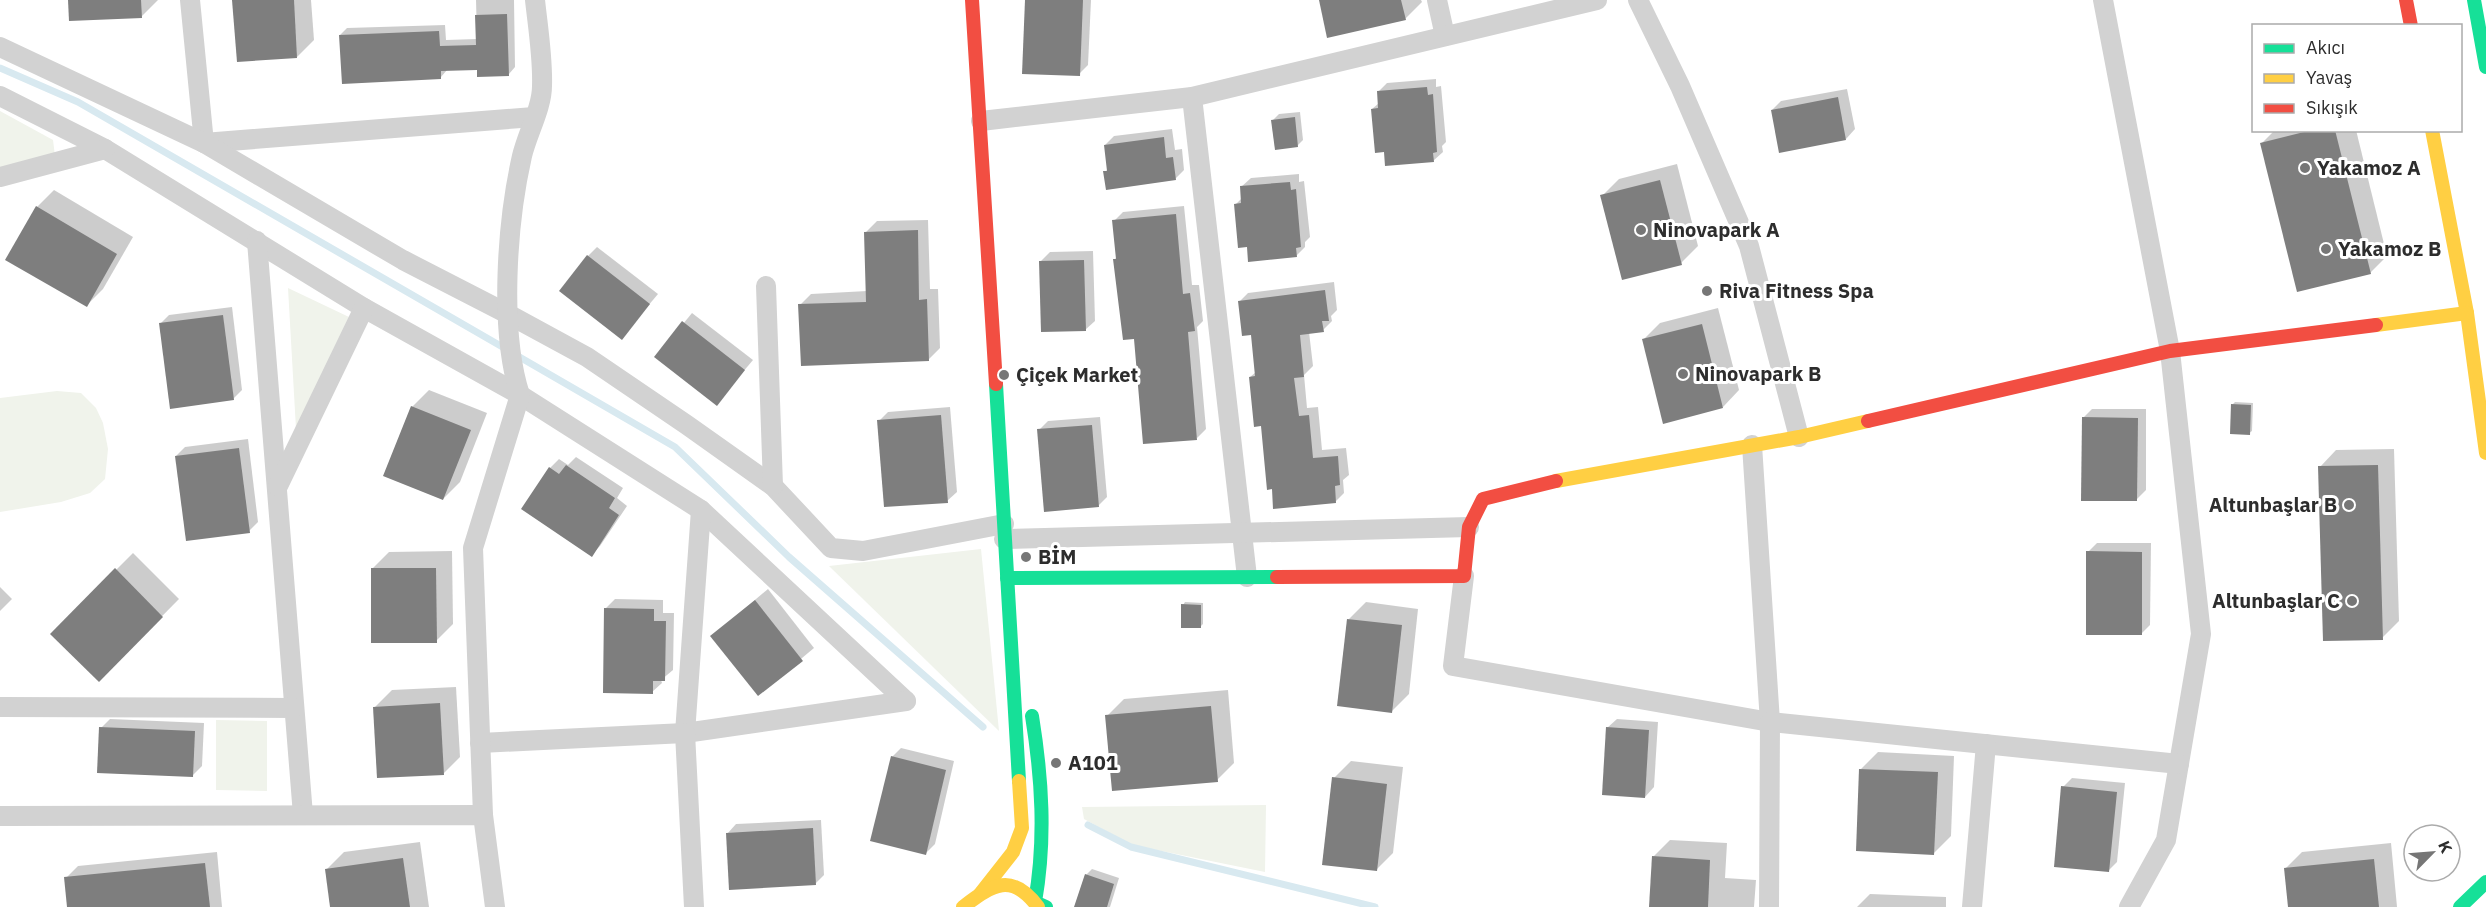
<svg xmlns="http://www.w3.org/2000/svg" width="2486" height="907" viewBox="0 0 2486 907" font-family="'IBM Plex Sans',sans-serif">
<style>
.green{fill:#f0f3eb}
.shadow{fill:#0003}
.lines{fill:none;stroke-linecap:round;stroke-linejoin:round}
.stream{stroke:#d8e9f0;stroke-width:7}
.building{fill:#7e7e7e}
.street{stroke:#d2d2d2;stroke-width:20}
.fast{stroke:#16e098;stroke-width:14}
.slow{stroke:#ffcf43;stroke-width:14}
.jam{stroke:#f24e42;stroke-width:14}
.poi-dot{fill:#767676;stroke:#fff;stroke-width:2}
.labels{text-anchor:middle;stroke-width:6;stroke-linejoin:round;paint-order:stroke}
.poi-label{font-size:20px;font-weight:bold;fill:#2d2d2d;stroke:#fff;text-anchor:start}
</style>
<rect width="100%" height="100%" fill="#fff"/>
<g class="green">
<polygon points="0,111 53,140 55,156 0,168"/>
<polygon points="288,288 349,317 296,429"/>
<polygon points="57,391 81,393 96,408 103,423 108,449 105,479 90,493 61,502 0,512 0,398"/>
<polygon points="981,549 999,731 829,566"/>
<polygon points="216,720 267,721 267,791 216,790"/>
<polygon points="1266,805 1265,872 1132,845 1084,819 1082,807"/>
</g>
<g class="shadow">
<polygon points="69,0 158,0 141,17"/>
<polygon points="234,0 311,0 314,40 297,57"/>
<polygon points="476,0 514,0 515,67 509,74 479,68 447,70 441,77 340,35 347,28 445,25 446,40 477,39"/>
<polygon points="1027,0 1091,0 1088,65 1079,74"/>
<polygon points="1320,0 1421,0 1422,2 1405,19"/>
<polygon points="1436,79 1436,87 1441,86 1446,142 1442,146 1443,152 1433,161 1385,150 1372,109 1379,103 1378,92 1387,83"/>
<polygon points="1847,89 1855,129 1846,139 1772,110 1781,101"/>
<polygon points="1300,112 1303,140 1297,146 1273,120 1279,114"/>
<polygon points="1172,129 1175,150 1182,149 1184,170 1175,179 1105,172 1108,169 1105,145 1114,136"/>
<polygon points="2275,130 2356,130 2387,256 2370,273 2262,143"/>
<polygon points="1677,164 1698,246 1681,263 1602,196 1619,179"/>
<polygon points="1299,174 1299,182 1304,181 1310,237 1305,242 1305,247 1296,256 1248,245 1235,205 1242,198 1241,187 1251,178"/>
<polygon points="54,190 133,237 103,289 86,306 37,207"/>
<polygon points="1184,206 1192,285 1199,285 1203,321 1197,327 1206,429 1197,438 1135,337 1114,260 1117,257 1114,221 1123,212"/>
<polygon points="928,220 930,289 938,289 940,348 929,359 800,305 811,294 867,291 866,232 877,221"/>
<polygon points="597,247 658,294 621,338 588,256"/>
<polygon points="1093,251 1095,321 1085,330 1040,262 1050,252"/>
<polygon points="1334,282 1337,310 1331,316 1332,321 1323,330 1309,332 1313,366 1304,375 1307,408 1318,407 1322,450 1346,448 1349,475 1343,480 1344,493 1335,502 1273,488 1263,425 1250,377 1256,372 1252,333 1239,302 1248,293"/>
<polygon points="232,307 242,390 233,399 160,324 169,315"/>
<polygon points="1718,308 1739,390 1723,407 1644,339 1660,323"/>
<polygon points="692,313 753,360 716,404 656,357"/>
<polygon points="429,390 487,413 460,482 443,499 412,407"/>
<polygon points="2235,402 2253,403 2252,431 2249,433 2233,404"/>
<polygon points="950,407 957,492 947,501 879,421 888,412"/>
<polygon points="2092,409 2146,409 2146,490 2137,499 2083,418"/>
<polygon points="1100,417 1107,497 1098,506 1039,430 1048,421"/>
<polygon points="248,439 258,522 249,531 176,456 185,447"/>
<polygon points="2394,449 2399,621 2382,638 2320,467 2336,450"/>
<polygon points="576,457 623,488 617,498 627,506 600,546 591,555 550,468 559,459 568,465"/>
<polygon points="2097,543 2151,543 2150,625 2141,634 2088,552"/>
<polygon points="452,551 453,624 436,641 372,569 389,552"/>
<polygon points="133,553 179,599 99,680 52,634"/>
<polygon points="0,587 12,599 0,611"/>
<polygon points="768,589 814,648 759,694 712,636"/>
<polygon points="615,599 663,600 663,613 674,613 673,670 661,680 662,683 652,692 606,608"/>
<polygon points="1185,602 1203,603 1203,624 1200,627 1183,605"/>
<polygon points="1366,602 1418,609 1409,694 1392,711 1349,619"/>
<polygon points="456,687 460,757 443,774 375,707 392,690"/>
<polygon points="1228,690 1234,763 1217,780 1107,716 1124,699"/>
<polygon points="110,719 204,723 202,766 193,775 101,728"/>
<polygon points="1617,719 1658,722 1654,787 1645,797 1607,728"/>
<polygon points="901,748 954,761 935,844 926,853 892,757"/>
<polygon points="1878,752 1954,756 1951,836 1934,853 1861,769"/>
<polygon points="1351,761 1403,767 1393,853 1376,870 1334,778"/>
<polygon points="2072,778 2125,783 2117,862 2108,871 2063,787"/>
<polygon points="821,820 824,875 815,884 727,834 736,824"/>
<polygon points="1670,840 1727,843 1725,878 1756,880 1754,907 1650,907 1653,857"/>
<polygon points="420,842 429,907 332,907 327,869 344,852"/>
<polygon points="2391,843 2397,907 2289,907 2285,869 2302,852"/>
<polygon points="217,852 222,907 69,907 66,878 78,866"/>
<polygon points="1092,869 1119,878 1110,907 1081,907 1086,875"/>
<polygon points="1870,894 1946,897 1946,907 1857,907"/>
</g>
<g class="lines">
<g class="stream">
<polyline points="0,68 78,102 506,349"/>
<polyline points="516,355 675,447 789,557 983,727"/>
<polyline points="1088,825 1131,847 1375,907"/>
</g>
</g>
<g class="building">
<polygon points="68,0 141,0 142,18 69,21"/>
<polygon points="232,0 294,0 297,58 237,62"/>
<polygon points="1025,0 1083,0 1080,76 1022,74"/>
<polygon points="1319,0 1401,0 1406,20 1327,38"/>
<polygon points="507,14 509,76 477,77 477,70 441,71 441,79 342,84 339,35 439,31 440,46 476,45 475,15"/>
<polygon points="1427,87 1428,95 1433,94 1437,152 1433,153 1434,162 1385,166 1384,152 1375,153 1371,109 1378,108 1377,91"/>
<polygon points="1838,97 1846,140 1779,153 1771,110"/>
<polygon points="1295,117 1298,147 1275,150 1271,120"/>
<polygon points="2312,130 2335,130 2371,274 2297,292 2260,143"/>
<polygon points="1164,137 1166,158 1173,157 1176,180 1106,190 1103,171 1107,171 1104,145"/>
<polygon points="1660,180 1682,265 1622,280 1600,195"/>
<polygon points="1290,182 1291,190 1296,189 1301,247 1296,248 1297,257 1248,262 1247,247 1238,248 1234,204 1241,203 1240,186"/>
<polygon points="36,206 117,254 87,307 5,260"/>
<polygon points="1176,214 1183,294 1190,293 1195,331 1188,332 1197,440 1143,444 1134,339 1123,340 1113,259 1116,259 1112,220"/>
<polygon points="918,230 919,300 927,299 929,361 801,366 798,304 866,302 864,232"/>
<polygon points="587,255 650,304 622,340 559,291"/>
<polygon points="1084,260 1086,331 1041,332 1039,261"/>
<polygon points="1325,290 1329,321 1322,321 1324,332 1300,335 1304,377 1294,378 1299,416 1309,415 1313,458 1338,456 1340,485 1335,486 1336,503 1273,509 1272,489 1267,490 1261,426 1254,427 1249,377 1255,376 1251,335 1242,336 1238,301"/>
<polygon points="223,315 234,400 170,409 159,323"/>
<polygon points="682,321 745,370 717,406 654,357"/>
<polygon points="1702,324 1723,408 1663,424 1642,339"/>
<polygon points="2231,404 2251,405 2250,435 2230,434"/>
<polygon points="411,406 471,430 443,500 383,476"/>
<polygon points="941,415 948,503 884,507 877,420"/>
<polygon points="2082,417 2138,418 2137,501 2081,501"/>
<polygon points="1092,425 1099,507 1044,512 1037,429"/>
<polygon points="239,448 250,533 186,541 175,456"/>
<polygon points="566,465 615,498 609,508 619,515 592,557 521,509 549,467 559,474"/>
<polygon points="2378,465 2383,640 2323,641 2318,466"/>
<polygon points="2086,551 2142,552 2142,635 2086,635"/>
<polygon points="115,568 163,617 99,682 50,634"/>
<polygon points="371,568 436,568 437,643 371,643"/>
<polygon points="755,600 803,661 758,696 710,636"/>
<polygon points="1181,604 1201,605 1201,628 1181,628"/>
<polygon points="604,608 654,609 654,621 666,621 665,681 653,681 653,694 603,693"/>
<polygon points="1347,619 1402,625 1392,713 1337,706"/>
<polygon points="440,703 444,775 377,778 373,707"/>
<polygon points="1211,706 1218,782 1112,791 1105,715"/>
<polygon points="99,727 195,731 193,777 97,773"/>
<polygon points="1606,727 1649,730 1645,798 1602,795"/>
<polygon points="891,756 946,770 926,855 870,841"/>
<polygon points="1859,769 1938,772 1934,855 1856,851"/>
<polygon points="1332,777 1387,784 1377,871 1322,865"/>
<polygon points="2061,786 2117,792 2109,872 2054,867"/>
<polygon points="813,828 816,885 729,890 726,833"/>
<polygon points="1652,856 1710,860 1708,907 1649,907"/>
<polygon points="403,858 410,907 330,907 325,869"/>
<polygon points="2374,859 2379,907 2288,907 2284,868"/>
<polygon points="205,863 210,907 67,907 64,877"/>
<polygon points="1085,874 1114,884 1107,907 1074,907"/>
</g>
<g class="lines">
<g class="street">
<polyline points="190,0 204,143 534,117"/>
<polyline points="1437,0 1445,36"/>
<polyline points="1638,0 1680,86 1749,246 1799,437"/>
<polyline points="2103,0 2170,351 2201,634 2166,840 2129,907"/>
<polyline points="0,47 204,143 403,260 508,314 587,357 687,425 773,486 831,548 863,551 1004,524"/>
<polyline points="0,96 105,149 364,308 520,395 701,510 906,701"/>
<polyline points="1192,97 1247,577"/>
<polyline points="981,121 1192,97 1597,0"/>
<polyline points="0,177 105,149"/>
<polyline points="257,241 303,815"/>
<polyline points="766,286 773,486"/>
<polyline points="278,486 364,308"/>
<polyline points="701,510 685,733 906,701"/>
<polyline points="1004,539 1469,527"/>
<polyline points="1464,576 1453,666 1770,722 1752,445"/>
<polyline points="0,707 294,708"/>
<polyline points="480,743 685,733 694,907"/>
<path d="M483,815L473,548L520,395C499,330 507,222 522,156C527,134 542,108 542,86C543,58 538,28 535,0"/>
<polyline points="0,816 483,815 495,907"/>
<polyline points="1769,907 1770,722 2179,764"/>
<polyline points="1972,907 1986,744"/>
</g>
<g class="fast">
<polyline points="2474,0 2486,67"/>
<polyline points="996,384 1019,781"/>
<polyline points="1007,578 1277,577"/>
<path d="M1032,716C1042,778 1046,839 1035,902L1046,907"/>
<polyline points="2460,907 2486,882"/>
</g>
<g class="slow">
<polyline points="2432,130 2467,313 2486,453"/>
<polyline points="2376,325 2467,313"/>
<polyline points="1556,481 1799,437 1868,421"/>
<polyline points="980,894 1013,852 1022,828 1019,781"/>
<path d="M963,907C993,884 1012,872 1038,907"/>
</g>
<g class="jam">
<polyline points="972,0 996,384"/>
<polyline points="2406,0 2411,26"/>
<polyline points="1868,421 2170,351 2376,325"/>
<polyline points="1277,577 1464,576 1469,527 1483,499 1556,481"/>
</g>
</g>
<g class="poi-dot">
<circle cx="2305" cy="168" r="6"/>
<circle cx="1641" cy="230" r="6"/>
<circle cx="2326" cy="249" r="6"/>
<circle cx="1707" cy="291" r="6"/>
<circle cx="1683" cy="374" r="6"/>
<circle cx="1004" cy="375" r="6"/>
<circle cx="2349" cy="505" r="6"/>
<circle cx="1026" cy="557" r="6"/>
<circle cx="2352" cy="601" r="6"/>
<circle cx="1056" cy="763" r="6"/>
</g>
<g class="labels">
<g class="poi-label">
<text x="2317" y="175">Yakamoz A</text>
<text x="1653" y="237">Ninovapark A</text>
<text x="2338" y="256">Yakamoz B</text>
<text x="1719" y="298">Riva Fitness Spa</text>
<text x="1695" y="381">Ninovapark B</text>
<text x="1016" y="382">Çiçek Market</text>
<text x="2337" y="512" text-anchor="end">Altunbaşlar B</text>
<text x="1038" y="564">BİM</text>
<text x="2340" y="608" text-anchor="end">Altunbaşlar C</text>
<text x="1068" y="770">A101</text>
</g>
</g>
<rect x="2252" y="24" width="210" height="108" fill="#ffffff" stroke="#ababab" stroke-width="1.5"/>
<rect x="2264" y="44" width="30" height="9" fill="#16e098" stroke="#ababab" stroke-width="1.5"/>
<text x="2306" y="54" font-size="18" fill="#2d2d2d">Akıcı</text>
<rect x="2264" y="74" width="30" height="9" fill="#ffcf43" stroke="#ababab" stroke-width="1.5"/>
<text x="2306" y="84" font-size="18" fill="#2d2d2d">Yavaş</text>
<rect x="2264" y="104" width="30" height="9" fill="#f24e42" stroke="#ababab" stroke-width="1.5"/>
<text x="2306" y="114" font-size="18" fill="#2d2d2d">Sıkışık</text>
<g transform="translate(2432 853) rotate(65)"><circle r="28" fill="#ffffff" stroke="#ababab" stroke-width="1.5"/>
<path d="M0-4.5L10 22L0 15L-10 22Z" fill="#767676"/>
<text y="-9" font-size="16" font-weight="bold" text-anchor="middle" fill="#2d2d2d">K</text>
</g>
</svg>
